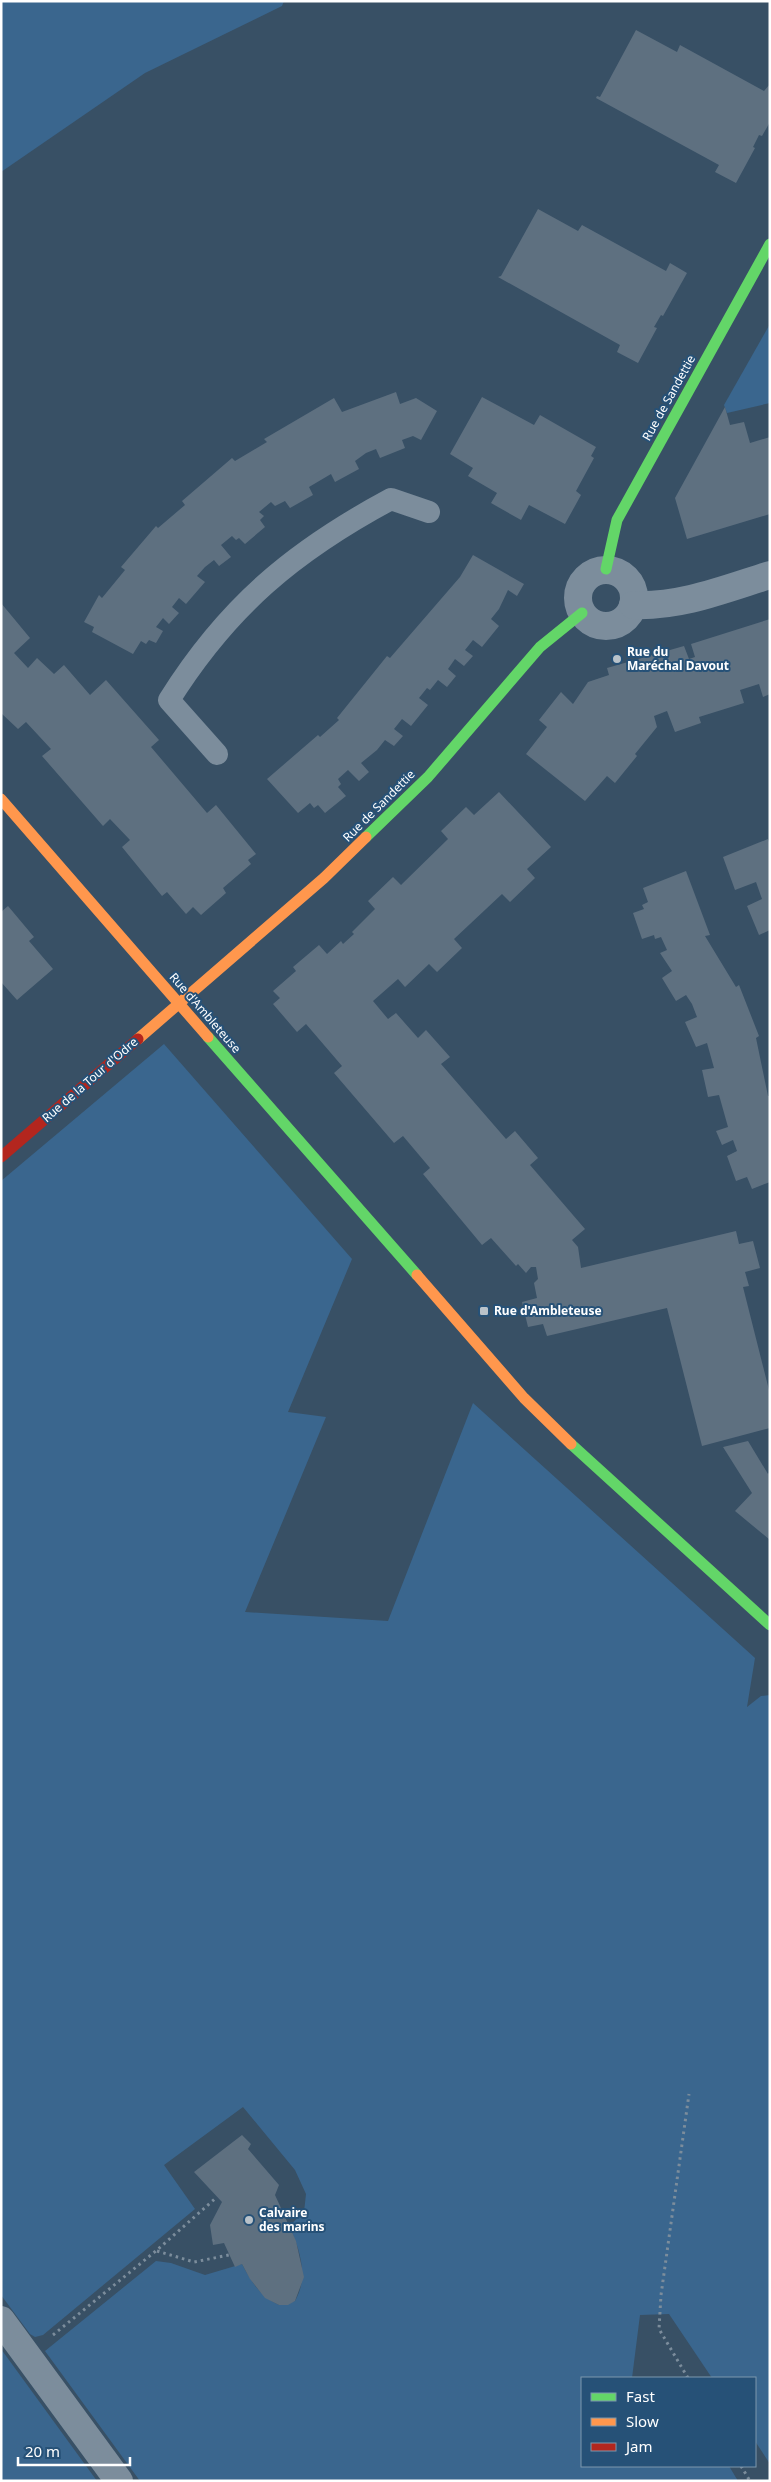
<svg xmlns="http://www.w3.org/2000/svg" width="771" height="2482" viewBox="0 0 771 2482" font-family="'Noto Sans',sans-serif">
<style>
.green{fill:#3a668e}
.building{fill:#5e7080}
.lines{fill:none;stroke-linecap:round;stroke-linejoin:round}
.path{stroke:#7c8d9c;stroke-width:3;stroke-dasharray:2.5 4;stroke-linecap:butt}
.lane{stroke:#7c8d9c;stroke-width:22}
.street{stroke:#7c8d9c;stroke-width:28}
.fast{stroke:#63d668;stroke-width:11}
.slow{stroke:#ff974d;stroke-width:11}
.jam{stroke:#b3261e;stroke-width:11}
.poi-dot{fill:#b9c2c9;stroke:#265177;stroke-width:2}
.labels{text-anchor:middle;stroke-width:4;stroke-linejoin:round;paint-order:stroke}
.street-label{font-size:12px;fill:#fff;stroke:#265177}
.poi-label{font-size:12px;font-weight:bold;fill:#fff;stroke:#265177;text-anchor:start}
</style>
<rect width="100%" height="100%" fill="#385065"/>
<g class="green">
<polygon points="1,1 284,1 282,6 145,73 1,172"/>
<polygon points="770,324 770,403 727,413 724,405"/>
<path d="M164,1044L352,1259L288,1412L326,1417L245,1612L388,1621L473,1403L755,1658L747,1707L761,1696L770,1695V2464L755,2441V2378H712L669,2314L640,2315L632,2378H582V2466H729L738,2481H140L45,2351L156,2261L171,2263L205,2275L242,2264C252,2283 260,2296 279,2305L295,2301C309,2277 300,2249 289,2226L304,2212L306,2194L295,2170L243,2107L164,2165L195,2209L43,2335L35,2337L30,2334L1,2295V1181Z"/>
<polygon points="1,2349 97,2481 1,2481"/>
</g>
<g class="building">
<polygon points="636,30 677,52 680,45 764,91 770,84 770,122 762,136 759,135 753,147 755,148 736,183 715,172 719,165 596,98 597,96 600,97"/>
<polygon points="538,209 578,231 582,225 666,271 670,263 687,273 663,316 661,315 654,327 657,328 638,363 617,352 620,345 498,277 501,276"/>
<polygon points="396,392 400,404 416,398 437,411 421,440 413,436 402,440 405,448 380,458 376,449 366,453 355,461 359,469 335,482 331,474 309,487 313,495 290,508 285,501 275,506 271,502 259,512 264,516 260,520 265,527 245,544 239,538 236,540 232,536 221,545 231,557 219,566 214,560 205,567 197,576 205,582 186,604 179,598 172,607 179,613 169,624 163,618 156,627 163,631 156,643 149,640 146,644 141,641 133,654 92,632 94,627 84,622 99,595 102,598 125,570 121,567 156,526 158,528 185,505 182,501 232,458 235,461 267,442 264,439 334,398 342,412"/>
<polygon points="482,397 534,425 540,415 596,447 591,456 594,458 576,491 581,495 565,524 529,505 521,520 491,503 497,493 468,476 473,468 450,454"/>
<polygon points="725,407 730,425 744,422 750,443 770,437 770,514 687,539 675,498"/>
<polygon points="473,555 524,584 517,596 508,590 499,609 491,619 499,626 482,647 473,640 465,650 473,656 464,666 455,659 448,669 456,676 447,687 438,680 430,690 427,688 419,698 428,705 411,726 402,719 394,729 403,736 394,746 385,740 377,750 361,763 369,772 359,781 348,770 338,779 341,784 338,787 346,796 325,813 318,805 314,808 310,803 298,813 267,779 318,735 320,737 339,720 337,718 387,656 390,658 460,577"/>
<polygon points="1,603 30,638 14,653 28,668 37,658 54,674 64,665 90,695 106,680 159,740 151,747 207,813 216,805 256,854 248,860 251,864 223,888 226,893 201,915 193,907 186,914 167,892 162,896 122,847 130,840 110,819 103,826 42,756 51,749 26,722 18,729 1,713"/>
<polygon points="770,619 770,694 763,697 759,684 740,690 744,703 699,717 701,723 675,732 667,711 654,716 657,727 635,754 637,756 615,783 607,776 585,801 526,754 547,727 539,720 561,692 573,704 588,682 609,675 607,668 684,646 689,659 695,657 691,644"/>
<polygon points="499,792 551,847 527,869 535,878 510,902 502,894 454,939 462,948 437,972 429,964 405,987 398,979 373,1001 388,1019 396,1013 418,1038 426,1030 450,1057 441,1064 506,1139 515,1131 538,1158 530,1165 585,1229 572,1240 578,1247 581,1268 736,1231 739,1244 753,1241 760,1268 745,1272 749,1286 743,1287 770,1394 770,1428 702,1446 667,1308 547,1336 543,1324 528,1327 522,1302 537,1298 534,1283 538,1279 536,1267 531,1267 526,1273 518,1264 516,1266 491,1238 482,1245 423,1174 430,1168 403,1136 394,1143 334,1073 342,1066 306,1024 297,1032 273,1004 280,998 273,991 296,971 293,967 319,945 327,954 341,941 343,944 354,934 352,932 375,909 368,901 393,877 401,885 448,839 441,831 466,807 474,815"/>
<polygon points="768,839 770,845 770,930 759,935 747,906 762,899 756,882 735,890 723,857"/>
<polygon points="686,871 710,935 705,936 736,987 739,985 759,1036 756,1038 768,1096 770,1096 770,1182 752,1189 747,1177 736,1181 727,1156 737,1151 733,1140 722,1145 716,1131 728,1127 719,1095 708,1097 702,1070 714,1068 707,1043 696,1047 685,1022 697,1017 692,1004 686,995 676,1001 662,978 672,971 660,953 667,950 661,937 655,939 654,935 642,939 633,913 644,909 642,905 648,902 643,888"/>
<polygon points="8,906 34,937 29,941 53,969 17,1000 1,982 1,912"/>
<polygon points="748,1441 768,1474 770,1471 770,1540 735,1511 752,1493 723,1447"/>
<polygon points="242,2135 251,2144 248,2149 279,2185 275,2195 296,2241 304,2277 295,2301 288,2305 279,2305 265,2298 250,2279 242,2264 235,2267 224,2243 213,2245 210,2225 222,2202 194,2172"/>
</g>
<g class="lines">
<g class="path">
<polyline points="157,2251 194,2262 229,2255"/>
<polyline points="53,2335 157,2250 217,2197"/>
<polyline points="688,2378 659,2329 661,2295 689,2094"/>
<polyline points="741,2466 750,2481"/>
</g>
<path class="lane" d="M217,754L169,700C228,606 294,551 391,499L429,512"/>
<g class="street">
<circle cx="606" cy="598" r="28"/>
<path d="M633,605C681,607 725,589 770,575"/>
<polyline points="1,2320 119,2481"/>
</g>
<g class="fast">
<polyline points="606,569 617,520 770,244"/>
<polyline points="366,837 428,777 540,647 582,613"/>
<polyline points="208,1037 417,1275"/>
<polyline points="571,1444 770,1625"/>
</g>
<g class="slow">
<polyline points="1,799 208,1037"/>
<polyline points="138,1039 324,878 366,837"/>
<polyline points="417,1275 524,1398 571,1444"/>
</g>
<polyline class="jam" points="1,1157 138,1039"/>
</g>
<g class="poi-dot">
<circle cx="617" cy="659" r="5"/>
<rect x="479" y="1306" width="10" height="10" rx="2.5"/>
<circle cx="249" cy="2220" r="5"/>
</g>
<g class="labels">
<g class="street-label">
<text transform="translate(669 398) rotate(-61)" y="4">Rue de Sandettie</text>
<text transform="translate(379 806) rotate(-45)" y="4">Rue de Sandettie</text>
<text transform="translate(205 1013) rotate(49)" y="4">Rue d'Ambleteuse</text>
<text transform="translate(90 1080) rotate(-41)" y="4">Rue de la Tour d'Odre</text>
</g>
<g class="poi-label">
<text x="627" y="656">Rue du<tspan x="627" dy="14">Maréchal Davout</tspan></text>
<text x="494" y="1315">Rue d'Ambleteuse</text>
<text x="259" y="2217">Calvaire<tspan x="259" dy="14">des marins</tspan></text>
</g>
</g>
<rect width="771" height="2482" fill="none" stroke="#ffffff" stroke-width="5"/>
<rect x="581" y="2377" width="175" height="90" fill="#265177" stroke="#7d97ad"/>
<rect x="591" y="2393" width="25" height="8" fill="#63d668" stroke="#7d97ad"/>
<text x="626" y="2402" font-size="15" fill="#ffffff">Fast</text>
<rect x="591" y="2418" width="25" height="8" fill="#ff974d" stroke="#7d97ad"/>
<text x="626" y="2427" font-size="15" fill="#ffffff">Slow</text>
<rect x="591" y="2443" width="25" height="8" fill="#b3261e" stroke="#7d97ad"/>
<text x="626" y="2452" font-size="15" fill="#ffffff">Jam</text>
<path d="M18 2457v8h112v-8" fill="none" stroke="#ffffff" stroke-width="2.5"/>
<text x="25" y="2457" font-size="15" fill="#ffffff" stroke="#265177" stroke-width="4" paint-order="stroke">20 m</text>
</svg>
